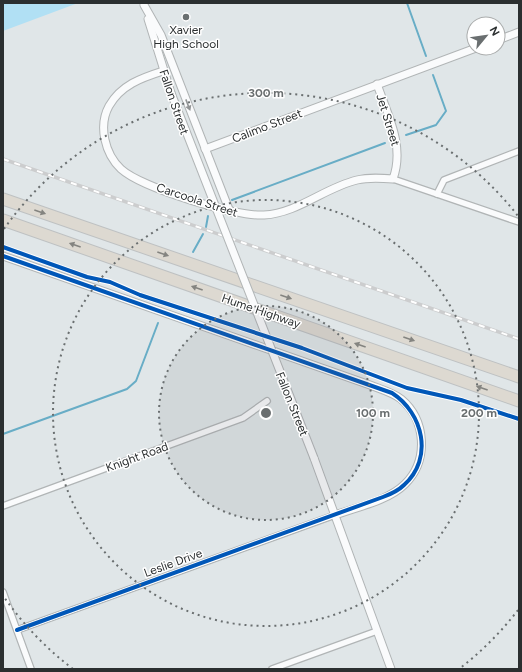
<svg xmlns="http://www.w3.org/2000/svg" width="522" height="672" viewBox="0 0 522 672" font-family="Figtree,sans-serif">
<style>
.green{fill:#b1e0f4}
.lines{fill:none;stroke-linecap:round;stroke-linejoin:round}
.stream{stroke:#68adc6;stroke-width:2}
.minor-casing{stroke:#b1b5b6;stroke-width:8}
.tertiary-casing{stroke:#b1b5b6;stroke-width:9}
.motorway-casing{stroke:#bec1c2;stroke-width:13}
.minor{stroke:#fafbfc;stroke-width:5.5}
.tertiary{stroke:#fafbfc;stroke-width:7}
.motorway{stroke:#ddd9d1;stroke-width:11}
.rail-casing{stroke:#cccdce;stroke-width:3.5}
.rail{stroke:#fff;stroke-width:2;stroke-dasharray:6;stroke-linecap:butt}
.tertiary-bridge-casing{stroke:#b1b5b6;stroke-width:9;stroke-linecap:butt}
.tertiary-bridge{stroke:#fafbfc;stroke-width:7}
.cycleway-casing{stroke:#fff;stroke-width:6}
.cycleway{stroke:#0057b8;stroke-width:4}
.oneway{fill:#929596}
.oneway2{fill:#848480}
.ring{fill:none;stroke:#6a6f70;stroke-width:2;stroke-dasharray:2 4}
.poi-dot{fill:#6a6f70;stroke:#fff;stroke-width:1.5}
.labels{text-anchor:middle;stroke-width:3;stroke-linejoin:round;paint-order:stroke}
.poi-label{font-size:12px;fill:#2b2f30;stroke:#fff}
.street-label{font-size:12px;fill:#2b2f30;stroke:#fff}
.centre{fill:#6a6f70;stroke:#fff;stroke-width:2}
.ring-label{font-size:12px;text-anchor:middle;font-weight:bold;fill:#6a6f70;stroke:#fff;stroke-width:3;stroke-linejoin:round;paint-order:stroke}
</style>
<rect width="100%" height="100%" fill="#e0e6e8"/>
<polygon class="green" points="3,3 78,3 3,31"/>
<g class="lines">
<g class="stream">
<polyline points="407,3 426,56"/>
<polyline points="406,135 436,125 446,111 433,75"/>
<polyline points="232,200 385,143"/>
<polyline points="206,227 208,216"/>
<polyline points="193,252 203,234"/>
<polyline points="3,434 127,389 136,381 158,323"/>
</g>
<g class="minor-casing">
<g id="minor">
<polyline points="393,179 519,222"/>
<polyline points="437,194 444,180 519,151"/>
<polyline points="3,506 243,418 267,401"/>
<polyline points="3,592 31,669"/>
<polyline points="17,630 335,515"/>
<polyline points="272,669 377,631"/>
</g>
</g>
<g class="tertiary-casing">
<g id="tertiary">
<polyline points="144,5 161,35 230,212"/>
<polyline points="148,19 171,93"/>
<polyline points="498,40 519,32"/>
<path d="M163,71C141,78 121,85 109,106C98,126 105,154 121,169C142,188 236,217 264,215C298,213 324,188 357,180C369,177 381,178 393,179C405,146 388,116 377,84"/>
<polyline points="205,149 476,48"/>
<path d="M3,256L370,385C380,389 392,392 401,399C426,420 429,460 405,484C388,501 357,507 335,515"/>
<polyline points="314,458 391,669"/>
</g>
</g>
<g class="motorway-casing">
<g id="motorway">
<polyline points="3,199 519,377"/>
<polyline points="3,220 519,401"/>
</g>
</g>
<use href="#minor" class="minor"/>
<use href="#tertiary" class="tertiary"/>
<use href="#motorway" class="motorway"/>
<g class="rail-casing">
<polyline id="rail" points="3,159 519,339"/>
</g>
<use href="#rail" class="rail"/>
<g class="tertiary-bridge-casing">
<polyline id="tertiary-bridge" points="171,93 314,458"/>
</g>
<use href="#tertiary-bridge" class="tertiary-bridge"/>
<g class="cycleway-casing">
<g id="cycleway">
<polyline points="3,247 87,277 110,282 140,295 302,348 407,388 461,400 519,419"/>
<path d="M3,256L392,393C423,413 434,458 404,485C398,491 391,494 383,497L17,630"/>
</g>
</g>
<use href="#cycleway" class="cycleway"/>
</g>
<defs><path id="oneway-solid" d="M-6-.8H1V-3.2L6.5 0L1 3.2V.8H-6Z"/></defs>
<use class="oneway" href="#oneway-solid" transform="translate(188 105) rotate(69)"/>
<g class="oneway2">
<use href="#oneway-solid" transform="translate(40 212) rotate(19)"/>
<use href="#oneway-solid" transform="translate(75 245) rotate(-161)"/>
<use href="#oneway-solid" transform="translate(163 254) rotate(19)"/>
<use href="#oneway-solid" transform="translate(197 288) rotate(-161)"/>
<use href="#oneway-solid" transform="translate(286 297) rotate(19)"/>
<use href="#oneway-solid" transform="translate(409 339) rotate(19)"/>
<use href="#oneway-solid" transform="translate(360 345) rotate(-161)"/>
<use href="#oneway-solid" transform="translate(482 388) rotate(-161)"/>
</g>
<circle cx="266" cy="413" r="107" fill="#6a6f70" fill-opacity=".12"/>
<g class="ring">
<circle cx="266" cy="413" r="107"/>
<circle cx="266" cy="413" r="213"/>
<path d="M518 610A320 320 0 0 1 459 669M73 669A320 320 0 0 1 4 597M4 229A320 320 0 0 1 518 216"/>
</g>
<circle class="poi-dot" cx="186" cy="17" r="4"/>
<g class="labels">
<g class="poi-label">
<text x="186" y="34">Xavier<tspan x="186" dy="14">High School</tspan></text>
</g>
<g class="street-label">
<text transform="translate(174 102) rotate(71)" y="4">Fallon Street</text>
<text transform="translate(388 120) rotate(73)" y="4">Jet Street</text>
<text transform="translate(267 126) rotate(-21)" y="4">Calimo Street</text>
<text transform="translate(197 200) rotate(18)" y="4">Carcoola Street</text>
<text transform="translate(261 311) rotate(19)" y="4">Hume Highway</text>
<text transform="translate(292 404) rotate(68)" y="4">Fallon Street</text>
<text transform="translate(137 457) rotate(-20)" y="4">Knight Road</text>
<text transform="translate(173 563) rotate(-20)" y="4">Leslie Drive</text>
</g>
</g>
<circle cx="266" cy="413" r="6" class="centre"/>
<g class="ring-label">
<text x="266" y="97">300 m</text>
<text x="373" y="417">100 m</text>
<text x="479" y="417">200 m</text>
</g>
<rect width="522" height="672" fill="none" stroke="#2b2f30" stroke-width="8"/>
<g transform="translate(486 36) rotate(61)"><circle r="19" fill="#ffffff" stroke="#aaacac"/>
<path d="M0-3L7 15L0 10L-7 15Z" fill="#6a6f70"/>
<text y="-6" font-size="11" font-weight="bold" text-anchor="middle" fill="#2b2f30">N</text>
</g>
</svg>
